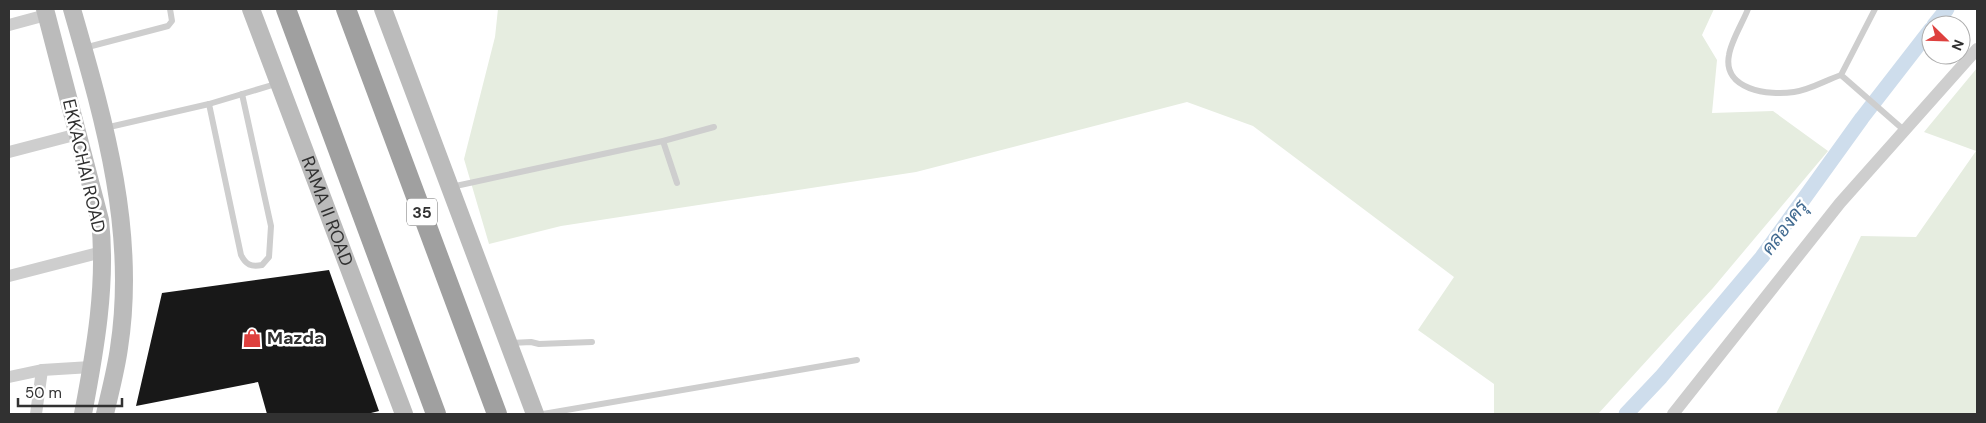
<svg xmlns="http://www.w3.org/2000/svg" width="1986" height="423" viewBox="0 0 1986 423" font-family="'DM Sans',Sarabun,sans-serif">
<style>
.green{fill:#e6ede0}
.lines{fill:none;stroke-linecap:round;stroke-linejoin:round}
.canal{stroke:#ceddec;stroke-width:15}
.building{fill:#181818}
.service{stroke:#cecece;stroke-width:6}
.minor{stroke:#cecece;stroke-width:12}
.secondary{stroke:#bbb;stroke-width:18}
.trunk{stroke:#a0a0a0;stroke-width:20}
.labels{text-anchor:middle;stroke-width:5;stroke-linejoin:round;paint-order:stroke}
.shield{fill:#fff;stroke:#6f6f6f;stroke-width:1}
.shield-label{font-size:16px;font-weight:bold;fill:#313131}
.street-label{font-size:18px;fill:#313131;stroke:#fff}
.poi-label{font-size:18px;font-weight:bold;fill:#313131;stroke:#fff;text-anchor:start}
.water-label{font-size:19px;font-style:italic;fill:#426b91;stroke:#fff}
</style>
<rect width="100%" height="100%" fill="#fff"/>
<g class="green">
<polygon points="498,9 1714,9 1702,35 1717,60 1712,113 1773,111 1828,151 1713,288 1598,414 1494,414 1494,384 1418,330 1454,277 1253,126 1187,102 916,172 561,226 489,244 464,159 495,37"/>
<polygon points="1977,68 1977,414 1776,414 1861,236 1916,237 1976,151 1924,132"/>
</g>
<g class="lines">
<g class="canal">
<polyline points="1934,25 1947,9"/>
<polyline points="1626,414 1661,377 1762,257 1862,118 1931,29"/>
</g>
</g>
<polygon class="building" points="329,270 379,411 367,414 267,414 258,382 136,406 162,293"/>
<g class="lines">
<g class="service">
<path d="M1748,9C1743,22 1731,41 1729,55C1722,90 1769,96 1794,92C1810,90 1826,80 1841,75"/>
<polyline points="1875,9 1841,75 1905,131"/>
<polyline points="84,48 168,26 172,21 170,9"/>
<path d="M209,104L241,255C246,265 251,267 262,265L269,257L271,226L242,94"/>
<polyline points="105,128 209,104 279,83"/>
<polyline points="663,141 677,183"/>
<polyline points="451,187 663,141 714,127"/>
<polyline points="511,343 531,342 539,344 592,342"/>
<polyline points="543,414 857,360"/>
</g>
<g class="minor">
<polyline points="9,25 46,15"/>
<polyline points="9,152 78,134"/>
<polyline points="9,276 102,252"/>
<polyline points="9,377 42,370 91,367"/>
<polyline points="36,414 42,370"/>
<polyline points="1673,414 1840,203 1977,49"/>
</g>
<g class="secondary">
<path d="M45,9L100,220C107,284 95,351 83,414"/>
<path d="M72,9C104,120 137,231 119,348C116,370 110,392 105,414"/>
<path id="s1" d="M251,9L404,414"/>
<polyline points="383,9 535,414"/>
</g>
<g class="trunk">
<polyline points="286,9 436,414"/>
<polyline points="346,9 497,414"/>
</g>
</g>
<defs>
<g id="shop-bare" transform="scale(1.5)"><path d="M-5-2.5h2.3a2.7 3.5 0 0 1 5.4 0H5L5.5 6h-11ZM-1.5-2.5h3a1.5 2.3 0 0 0-3 0Z" fill="#de403e" stroke="#fff" stroke-width="2.5" paint-order="stroke"/></g>
</defs>
<g fill-rule="evenodd">
<use href="#shop-bare" x="252" y="338"/>
</g>
<g class="labels">
<rect class="shield" x="407" y="198.5" width="30" height="27" rx="4"/>
<g class="shield-label">
<text x="422" y="218">35</text>
</g>
<g class="street-label">
<text transform="translate(84 166) rotate(77)" y="6">EKKACHAI ROAD</text>
<text dy="6" stroke="none"><textPath href="#s1" startOffset="216">RAMA II ROAD</textPath></text>
</g>
<g class="poi-label">
<text x="267" y="344">Mazda</text>
</g>
<g class="water-label">
<text transform="translate(1784 227) rotate(-53)" y="7">คลองครุ</text>
</g>
</g>
<rect width="1986" height="423" fill="none" stroke="#313131" stroke-width="20"/>
<g transform="translate(1946 40) rotate(113)"><circle r="24" fill="#ffffff" stroke="#adadad"/>
<path d="M0-4L9 19L0 12L-9 19Z" fill="#de403e"/>
<text y="-8" font-size="14" font-weight="bold" text-anchor="middle" fill="#313131">N</text>
</g>
<path d="M18 398v8h104v-8" fill="none" stroke="#313131" stroke-width="2.5"/>
<text x="25" y="398" font-size="15" fill="#313131" stroke="#ffffff" stroke-width="4" paint-order="stroke">50 m</text>
</svg>
